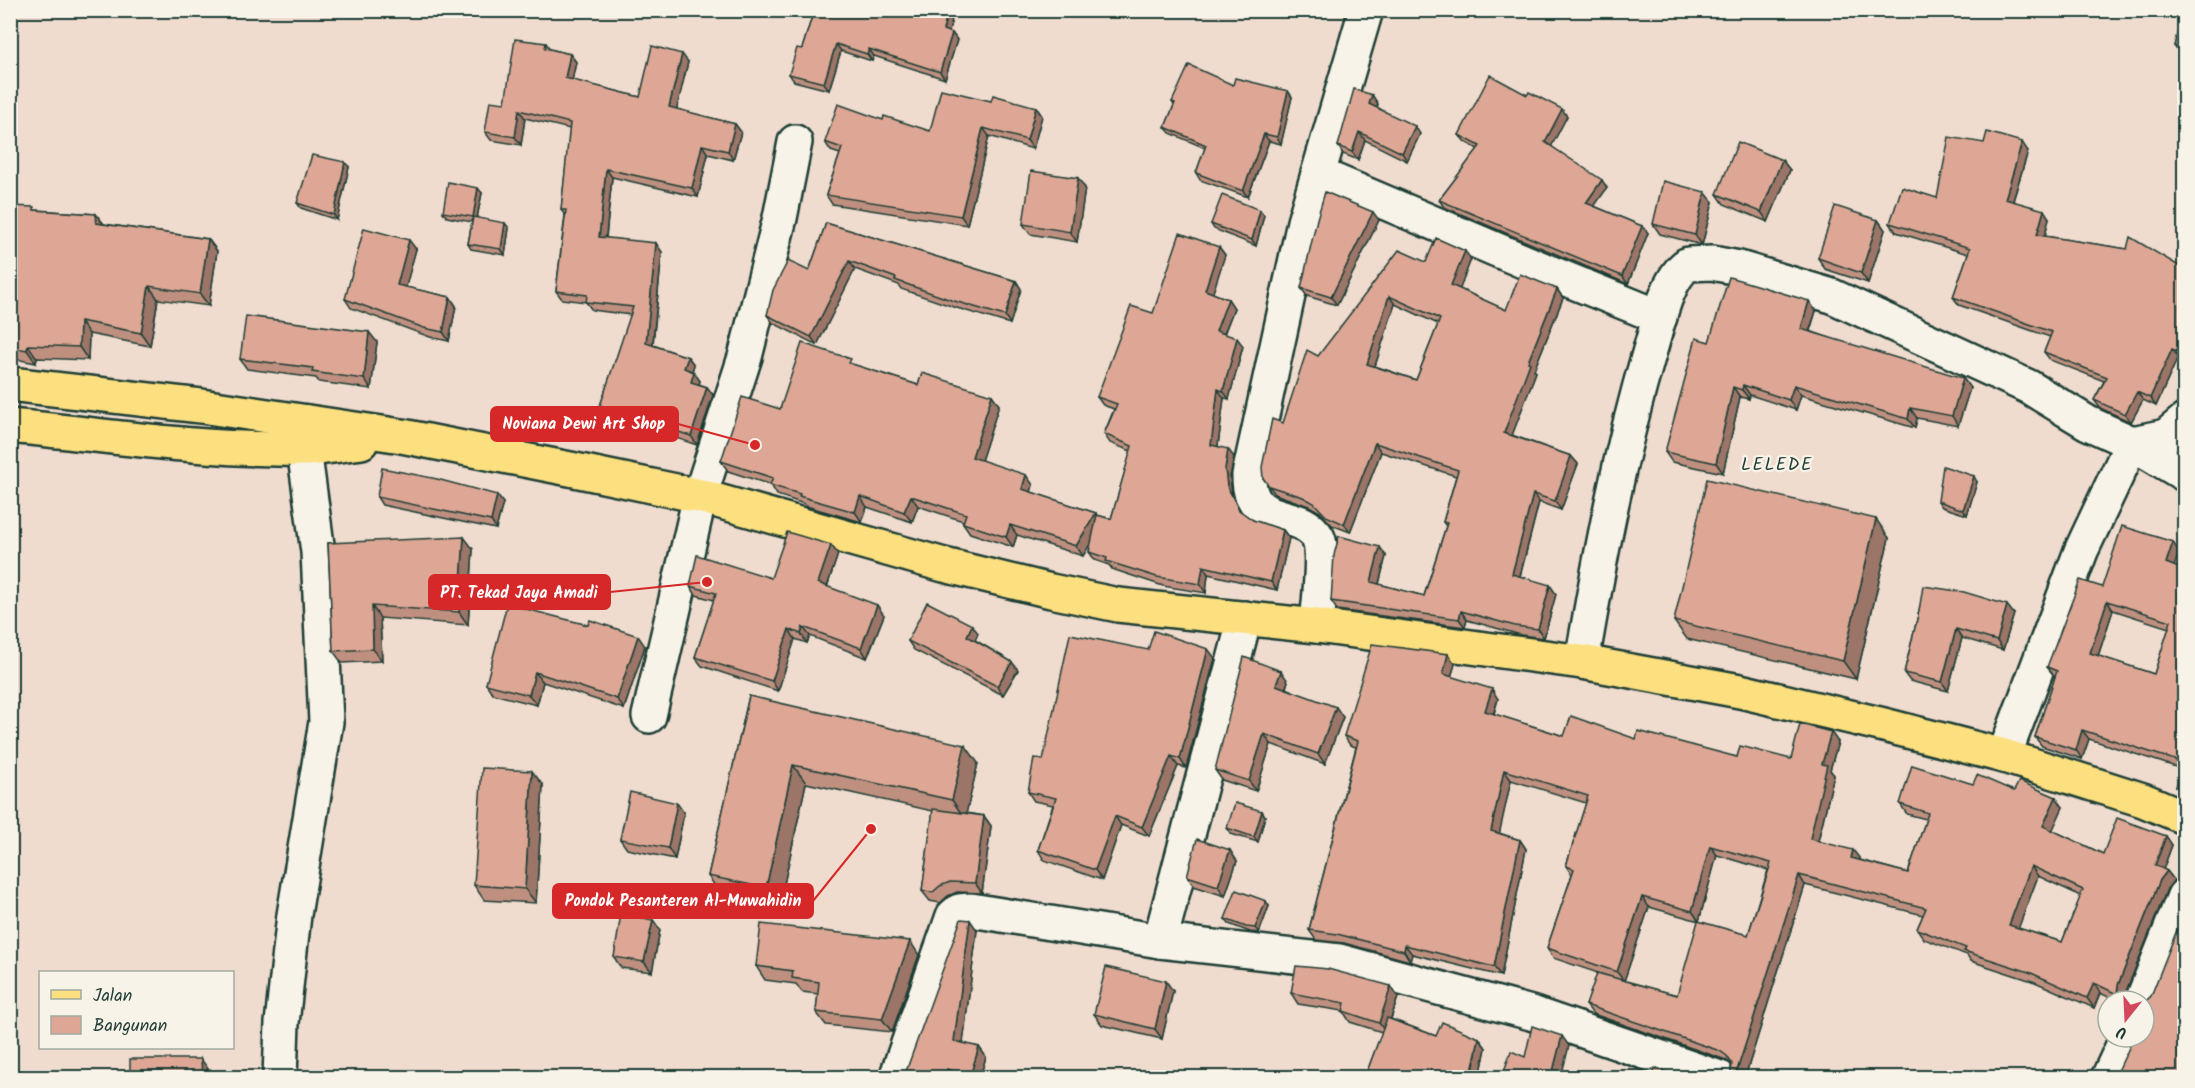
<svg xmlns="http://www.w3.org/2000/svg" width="2195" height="1088" viewBox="0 0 2195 1088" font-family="Kalam,sans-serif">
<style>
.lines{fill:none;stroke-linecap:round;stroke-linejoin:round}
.minor-casing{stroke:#1f3d34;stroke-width:38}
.major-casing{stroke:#1f3d34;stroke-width:38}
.minor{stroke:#f7f3e8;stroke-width:33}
.major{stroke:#fce080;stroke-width:33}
.wall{fill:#bf9080;stroke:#1f3d34;stroke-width:1.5;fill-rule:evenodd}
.shaded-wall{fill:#9b7568;stroke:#1f3d34;stroke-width:1.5}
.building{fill:#dea795;stroke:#1f3d34;stroke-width:1.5;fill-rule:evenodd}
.labels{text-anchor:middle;stroke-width:4.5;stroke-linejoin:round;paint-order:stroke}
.quarter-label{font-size:18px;letter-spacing:1.5px;fill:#1f3d34;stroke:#f7f3e8}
.leader{fill:none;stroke:#d62828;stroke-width:2}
.callout-dot{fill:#d62828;stroke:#f7f3e8;stroke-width:2}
.callout{fill:#d62828;stroke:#d62828;stroke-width:2}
.callout-label{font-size:16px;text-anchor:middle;font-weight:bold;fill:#fff}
</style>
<rect width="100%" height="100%" fill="#f0dccf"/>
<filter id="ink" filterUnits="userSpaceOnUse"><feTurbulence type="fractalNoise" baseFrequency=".0167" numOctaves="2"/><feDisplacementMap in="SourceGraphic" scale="12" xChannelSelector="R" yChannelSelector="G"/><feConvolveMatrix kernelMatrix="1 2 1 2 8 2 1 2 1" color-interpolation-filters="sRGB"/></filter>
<g filter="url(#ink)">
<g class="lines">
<g class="minor-casing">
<g id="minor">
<polyline points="1318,174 1549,272 1660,317"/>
<polyline points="2132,443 2166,436 2184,421"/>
<path d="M1317,626C1318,606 1326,554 1318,538C1300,505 1248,531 1249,475L1304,222L1366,10"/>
<path d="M1582,662C1600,556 1620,452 1650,350C1658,325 1666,279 1688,264L1712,263L1739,268L1832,296L2029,387L2088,423L2132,443L2184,474"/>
<polyline points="649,716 700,496 745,357 780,218 795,142"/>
<polyline points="2004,756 2081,551 2132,443"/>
<polyline points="1160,941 1245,618"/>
<polyline points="2142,1001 2184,896"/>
<polyline points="280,1078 282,1023 294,915 326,722 318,552 304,449 306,422"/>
<polyline points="896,1078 953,916 959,911 971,910 1160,941 1339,961 1531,1013 1720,1078"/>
<polyline points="2108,1078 2127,1037"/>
</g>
</g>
<g class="major-casing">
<g id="major">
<polyline points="10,384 201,406 402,436 570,469 700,496 944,565 1051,591 1118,605 1317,626 1582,662 1740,691 1884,725 2004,756 2143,800 2184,817"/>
<path d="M10,426C106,435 206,451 302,449C322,449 342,444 361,442"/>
</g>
</g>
<use href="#minor" class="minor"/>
<use href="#major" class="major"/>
</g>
<g class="wall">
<polygon points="814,10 952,33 957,40 945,79 874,56 872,61 841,51 829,90 794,81 789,74 802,49"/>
<polygon points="2184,11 2184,56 2181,55 2174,46"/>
<polygon points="546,43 550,49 570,54 576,62 572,80 640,97 688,62 676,109 735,124 741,132 733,160 708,154 698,197 612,177 606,238 662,252 653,345 688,357 694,365 692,371 700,381 699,384 707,387 713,395 697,445 606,414 600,406 631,315 592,310 586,302 562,299 556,291 565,215 561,210 570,129 525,118 521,145 491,140 485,132"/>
<polygon points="1233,85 1288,91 1292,97 1281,144 1269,141 1248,197 1200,180 1196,173 1205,148 1170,133 1165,127 1174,105 1172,102"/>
<polygon points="1372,95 1378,104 1377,107 1420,134 1407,161 1365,140 1358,160 1343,154 1338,146"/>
<polygon points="1527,95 1567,116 1551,146 1607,188 1594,206 1642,226 1648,233 1628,284 1444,207 1439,200 1478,149 1465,142 1459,135"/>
<polygon points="991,101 1036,107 1042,116 1033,149 989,136 967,225 832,204 826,195 840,154 831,151 825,142 883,120 930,131"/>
<polygon points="1984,143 2028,151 2013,201 2049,218 2045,236 2127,249 2181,359 2178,357 2156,406 2143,400 2131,422 2100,408 2094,400 2104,381 2050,360 2044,352 2050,337 1959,305 1953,297 1968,254 1896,232 1890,223 1937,198"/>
<polygon points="1782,160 1790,170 1768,222 1724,204 1717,194"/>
<polygon points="349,167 337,220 301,208 297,203"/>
<polygon points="1085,188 1077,242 1030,234 1023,224"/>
<polygon points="482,193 477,218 509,228 505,255 471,249 468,244 472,222 447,217 443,212"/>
<polygon points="1713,202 1702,245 1660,234 1653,224"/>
<polygon points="10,206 36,210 96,214 104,224 208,239 217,251 209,306 158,299 150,346 89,334 88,360 37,358 36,363 10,358"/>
<polygon points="1264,215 1256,246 1214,229 1211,224"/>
<polygon points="1379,220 1337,305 1307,296 1301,288"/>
<polygon points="1878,220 1885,230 1868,283 1825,269 1818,258"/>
<polygon points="826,223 1016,281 1021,289 1010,324 957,308 901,289 899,285 855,269 817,345 773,323 767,315 809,271"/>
<polygon points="1219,247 1225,255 1212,293 1228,299 1234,308 1224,334 1243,346 1229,399 1224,398 1218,446 1234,457 1230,477 1232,495 1241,512 1253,520 1283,530 1289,538 1277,590 1208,574 1206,593 1163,586 1112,569 1109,565 1095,560 1089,552 1091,542 1083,556 1017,535 1013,547 970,533 963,523 963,521 918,506 912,522 867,507 862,522 806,506 804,504 777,495 771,485 728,471 721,461 780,409 855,365 918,385 992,395 999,405 981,460 1033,485 1031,492 1096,513 1097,515 1111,519 1131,451 1110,443 1104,434 1114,409 1103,405 1097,397 1153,313"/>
<polygon points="416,249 405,287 450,297 456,306 449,341 430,337 351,308 345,299"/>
<path d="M1471,259L1459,289L1506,310L1557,289L1563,298L1534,370L1536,372L1512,435L1571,456L1578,464L1561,510L1539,502L1520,577L1556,594L1544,638L1521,635L1467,620L1465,627L1337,610L1331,601L1386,556L1379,584L1424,596L1446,526L1443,522L1456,476L1381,452L1350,532L1332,525L1320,512L1309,506L1275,494L1263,478L1283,423L1318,356L1426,262ZM1395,304L1438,324L1416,380L1375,366Z"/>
<polygon points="1816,311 1810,331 1970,388 1958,426 1917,418 1915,428 1801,395 1796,410 1750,395 1749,399 1740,397 1723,473 1672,462 1665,452 1709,342"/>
<polygon points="377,342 371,389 319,382 316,378 247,369 240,359"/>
<polygon points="1977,482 1967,515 1942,507 1938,501"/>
<polygon points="377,497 503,503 496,529 382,505"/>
<polygon points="1889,538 1856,679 1687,639 1674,621"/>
<polygon points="328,543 473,549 468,625 380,618 382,661 342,663 333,651"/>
<path d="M2179,552L2174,566L2184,570V797L2176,787L2182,769L2089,739L2082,759L2042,746L2035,737L2055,677L2047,667L2102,587ZM2113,610L2169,628L2154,674L2098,656Z"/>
<polygon points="838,554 827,587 884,615 867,658 810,636 807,643 795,639 778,691 702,666 695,657 714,600 696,595 690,586 771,578"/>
<polygon points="1919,611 2014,614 2003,650 1962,638 1948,691 1910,681 1904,673"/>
<polygon points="978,633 975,640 1012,662 1018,670 1003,695 914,650 908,641"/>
<polygon points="645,646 624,709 543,682 537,705 493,694 486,684"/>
<polygon points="1148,650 1215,658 1186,768 1178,766 1149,836 1121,825 1102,880 1044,860 1038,850 1053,805 1034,801 1028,792 1043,760"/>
<path d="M1455,664L1451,677L1498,699L1494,714L1564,736L1636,739L1737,757L1791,759L1838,742L1830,770L1834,775L1818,841L1860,859V860L1908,873L1926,819L1907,814L1900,804L1973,784L2014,791L2063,807L2052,830L2103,854L2166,836L2172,845L2163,869L2167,871L2174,880L2167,889L2125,994L2124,1001H2118L2100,993L2094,1008L2035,982L1971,961L1967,955L1924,939L1917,929L1923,915L1805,885L1745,1077H1729L1731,1074V1064L1726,1060L1593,1014L1586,1005L1619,980L1553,958L1547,948L1572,875L1566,866L1586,803L1511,780L1499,833L1520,840L1526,849L1501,976L1412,954L1410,961L1344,943L1316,940L1309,930L1356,747L1350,745L1344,736ZM1717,855L1768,870L1748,935L1677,995L1624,981L1649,907L1699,921ZM2038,876L2081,896L2062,942L2018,928Z"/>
<polygon points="1288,681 1286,688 1343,717 1325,764 1271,744 1256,791 1222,780 1215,770"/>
<polygon points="749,696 978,763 966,813 984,816 991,826 982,893 957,892 948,896 940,903 930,901 922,891 933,811 806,783 779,907 721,894 708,876"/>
<polygon points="543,785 536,903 484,900 474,885"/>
<polygon points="1262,811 1265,816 1258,842 1231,834 1227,828"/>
<polygon points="684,813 675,859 627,849 620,839"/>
<polygon points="1237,861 1225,896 1194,886 1187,876"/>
<polygon points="1269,906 1259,933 1250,932 1229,924 1225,919"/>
<polygon points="653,920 660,930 652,972 621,968 614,957"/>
<polygon points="977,930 963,1043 979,1047 986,1057 980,1077 904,1077"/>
<polygon points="919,955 892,1032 826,1025 816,1012 818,994 802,992 796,984 765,980 756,966"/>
<polygon points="1173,991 1162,1039 1102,1025 1094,1014"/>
<polygon points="1291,993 1398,997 1391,1019 1436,1036 1479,1038 1486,1048 1480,1077 1365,1077 1382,1032 1350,1022 1343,1011 1298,1004"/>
<polygon points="2118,1071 2184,1077 2123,1077"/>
</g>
<g class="shaded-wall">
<polygon points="10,10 14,10 10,68"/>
<polygon points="948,10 954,10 948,37 943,30"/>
<polygon points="952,33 957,40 945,79 940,72"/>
<polygon points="836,44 841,51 829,90 824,83"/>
<polygon points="869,49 874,56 872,61 867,54"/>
<polygon points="570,54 576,62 571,86 565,78"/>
<polygon points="682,54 688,62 675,116 669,107"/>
<polygon points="1288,91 1292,97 1281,144 1277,137"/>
<polygon points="1372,95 1378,104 1375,112 1369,104"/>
<polygon points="1036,107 1042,116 1033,149 1027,140"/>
<polygon points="1562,109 1567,116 1550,149 1545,142"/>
<polygon points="519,110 525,118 521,145 515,137"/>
<polygon points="735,124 741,132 733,160 728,151"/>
<polygon points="1415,126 1420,134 1407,161 1402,153"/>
<polygon points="983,128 989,136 967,225 961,216"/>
<polygon points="1359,132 1365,140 1358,160 1352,152"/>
<polygon points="1264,134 1269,141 1248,197 1243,191"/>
<polygon points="2022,142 2028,151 2011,207 2005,199"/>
<polygon points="702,145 708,154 698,197 692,188"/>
<polygon points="1782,160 1790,170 1768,222 1761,212"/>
<polygon points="345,162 349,167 337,220 334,215"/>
<polygon points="606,169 612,177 605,245 599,237"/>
<polygon points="1078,178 1085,188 1077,242 1070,232"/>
<polygon points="1602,180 1607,188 1591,211 1586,203"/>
<polygon points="478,188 482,193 476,222 473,217"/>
<polygon points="1705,192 1713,202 1702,245 1695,235"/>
<polygon points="1260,210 1264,215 1256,246 1252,240"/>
<polygon points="2044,210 2049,218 2043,243 2037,235"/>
<polygon points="1373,212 1379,220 1337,305 1331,297"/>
<polygon points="96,214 105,226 96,223"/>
<polygon points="1878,220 1885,230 1868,283 1861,273"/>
<polygon points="505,223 509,228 505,255 501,249"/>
<polygon points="1642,226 1648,233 1628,284 1622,276"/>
<polygon points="208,239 217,251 209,306 200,294"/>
<polygon points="409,240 416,249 404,294 397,285"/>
<polygon points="656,243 662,252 652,351 646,343"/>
<polygon points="1219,247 1225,255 1211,299 1205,290"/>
<polygon points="1465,251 1471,259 1458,294 1451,285"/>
<polygon points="849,261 855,269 817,345 811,337"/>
<polygon points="1016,281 1021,289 1010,324 1005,316"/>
<polygon points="149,286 158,299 150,346 141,333"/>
<polygon points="1557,289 1563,298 1534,370 1536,372 1510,441 1504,433 1528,362"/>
<polygon points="1389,296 1395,304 1373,372 1367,364"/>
<polygon points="450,297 456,306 449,341 443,332"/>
<polygon points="1228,299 1234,308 1222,339 1216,331"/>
<polygon points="1809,301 1816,311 1807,338 1801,329"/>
<polygon points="80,321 89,334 88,360 79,347"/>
<polygon points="369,332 377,342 371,389 364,379"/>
<polygon points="2184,334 2184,353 2181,359 2176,351"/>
<polygon points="1237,338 1243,346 1229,399 1223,391"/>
<polygon points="28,345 37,358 36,363 27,350"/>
<polygon points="2172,349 2178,357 2156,406 2150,398"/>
<polygon points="688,357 694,365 690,377 684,368"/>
<polygon points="694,372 700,381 697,390 691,382"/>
<polygon points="1963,378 1970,388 1958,426 1952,416"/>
<polygon points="1743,385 1750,395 1749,399 1742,390"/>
<polygon points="1794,385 1801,395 1796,410 1789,400"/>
<polygon points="707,387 713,395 697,445 691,436"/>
<polygon points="1733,387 1740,397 1723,473 1716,463"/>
<polygon points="1218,389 1224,398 1217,453 1211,445"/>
<polygon points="2137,392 2143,400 2131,422 2125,414"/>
<polygon points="992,395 999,405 979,467 972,457"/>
<polygon points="1910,408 1917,418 1915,428 1908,419"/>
<polygon points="1375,443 1381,452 1350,532 1344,524"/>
<polygon points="1228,449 1234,457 1230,477 1232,495 1245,518 1239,510 1227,486 1225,469"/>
<polygon points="1571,456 1578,464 1561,510 1555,501"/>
<polygon points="1026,475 1033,485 1029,499 1022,489"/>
<polygon points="1974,476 1977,482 1967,515 1963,510"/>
<polygon points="1533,494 1539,502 1518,583 1512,574"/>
<polygon points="497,495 503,503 496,529 491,521"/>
<polygon points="860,496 867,507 862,522 855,512"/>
<polygon points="911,496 918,506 912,522 904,512"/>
<polygon points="1096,513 1103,523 1083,556 1076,546"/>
<polygon points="1876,519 1889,538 1856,679 1843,661"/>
<polygon points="1010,525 1017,535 1013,547 1006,537"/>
<polygon points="1283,530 1289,538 1277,590 1271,582"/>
<polygon points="464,537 473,549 468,625 459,612"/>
<polygon points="2173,542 2179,552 2172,573 2166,563"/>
<polygon points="831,545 838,554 825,593 818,583"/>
<polygon points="1380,547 1386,556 1377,591 1371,582"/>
<polygon points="1203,566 1208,574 1206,593 1200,584"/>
<polygon points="1550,585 1556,594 1544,638 1538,629"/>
<polygon points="2107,601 2113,610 2096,662 2090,653"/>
<polygon points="877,605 884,615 867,658 861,648"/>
<polygon points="2007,605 2014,614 2003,650 1997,641"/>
<polygon points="372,606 380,618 382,661 373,649"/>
<polygon points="1461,611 1467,620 1465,627 1459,619"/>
<polygon points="972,625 978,633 973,645 967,636"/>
<polygon points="803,627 810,636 807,643 801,634"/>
<polygon points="789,629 795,639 778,691 772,681"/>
<polygon points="1956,629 1962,638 1948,691 1942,682"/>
<polygon points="638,636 645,646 624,709 617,699"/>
<polygon points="1208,649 1215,658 1186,768 1180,759"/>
<polygon points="1448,654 1455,664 1449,684 1443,674"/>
<polygon points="1012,662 1018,670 1003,695 997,686"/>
<polygon points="1281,671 1288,681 1283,695 1276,685"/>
<polygon points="535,672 543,682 537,705 529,695"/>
<polygon points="1492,689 1498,699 1491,721 1485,711"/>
<polygon points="1336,707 1343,717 1325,764 1318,754"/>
<polygon points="2082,730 2089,739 2082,759 2076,750"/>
<polygon points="1831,732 1838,742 1830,770 1834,775 1816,849 1810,839 1822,764"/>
<polygon points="1264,734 1271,744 1256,791 1249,781"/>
<polygon points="965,745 978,763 965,819 952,800"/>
<polygon points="1171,756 1178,766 1149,836 1142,827"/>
<polygon points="793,765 806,783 779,907 766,888"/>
<polygon points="1504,770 1511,780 1498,840 1491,831"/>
<polygon points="532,771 543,785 536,903 525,889"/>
<polygon points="2056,797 2063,807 2050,836 2043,826"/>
<polygon points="677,803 684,813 675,859 668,848"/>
<polygon points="1262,811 1265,816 1258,842 1254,837"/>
<polygon points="984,816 991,826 982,893 975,883"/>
<polygon points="1115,816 1121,825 1102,880 1095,870"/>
<polygon points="2166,836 2172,845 2161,875 2155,865"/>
<polygon points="1520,840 1526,849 1501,976 1494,967"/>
<polygon points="1710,846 1717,855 1699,921 1692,911"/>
<polygon points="1230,850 1237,861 1225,896 1218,886"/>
<polygon points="1853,850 1860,859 1858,867 1851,858"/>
<polygon points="2031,866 2038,876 2016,935 2009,925"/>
<polygon points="2167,871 2174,880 2167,889 2125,994 2124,1001 2122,1001 2117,994 2118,985 2160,880"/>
<polygon points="1799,875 1805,885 1745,1077 1735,1077"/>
<polygon points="1642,897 1649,907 1624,981 1617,972"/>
<polygon points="1266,901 1269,906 1259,933 1255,928"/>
<polygon points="653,920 660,930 652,972 644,962"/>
<polygon points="970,920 977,930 962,1051 954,1041"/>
<polygon points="910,941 919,955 892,1032 882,1019"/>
<polygon points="1405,945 1412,954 1410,961 1404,951"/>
<polygon points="1166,981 1173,991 1162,1039 1155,1029"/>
<polygon points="2094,983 2100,993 2094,1008 2087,998"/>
<polygon points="1391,986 1398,997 1386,1033 1379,1023"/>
<polygon points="1562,1036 1569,1046 1561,1077 1553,1077 1552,1075"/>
<polygon points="1479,1038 1486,1048 1480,1077 1472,1077"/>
<polygon points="979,1047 986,1057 980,1077 971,1077 970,1076"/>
<polygon points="201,1059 211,1073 211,1077 202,1077"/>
<polygon points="947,1069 954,1077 947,1077"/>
</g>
<g class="building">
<polygon points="814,10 948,10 943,30 952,33 940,72 869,49 867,54 836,44 824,83 789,74 797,48 802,49"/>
<polygon points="2183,11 2184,11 2184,49 2174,46"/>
<polygon points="515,39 546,43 545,48 570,54 565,78 640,97 652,46 682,54 669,107 735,124 728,151 702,145 692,188 606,169 599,237 656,243 646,343 688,357 684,368 694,372 691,382 707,387 691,436 600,406 633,307 586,302 587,295 556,291 566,210 561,210 570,123 519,110 515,137 485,132 490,101 505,103"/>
<polygon points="1189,65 1233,85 1235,78 1288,91 1277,137 1264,134 1243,191 1196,173 1206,145 1165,127 1175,103 1172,102"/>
<polygon points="1490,75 1527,95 1529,92 1562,109 1545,142 1602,180 1586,203 1642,226 1622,276 1439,200 1480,146 1459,135"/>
<polygon points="941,89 991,101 993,95 1036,107 1027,140 983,128 961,216 826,195 842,148 825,142 838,104 883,120 884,116 930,131"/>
<polygon points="1354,89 1372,95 1369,104 1415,126 1402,153 1359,132 1352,152 1338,146"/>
<polygon points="1987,132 2022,142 2005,199 2044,210 2037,235 2127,249 2130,237 2184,269 2184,334 2176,351 2172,349 2150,398 2137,392 2125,414 2094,400 2107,377 2044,352 2052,332 1953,297 1970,248 1890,223 1902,187 1937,198 1949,137 1984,143"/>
<polygon points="1738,142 1782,160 1761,212 1717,194"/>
<polygon points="312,155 345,162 334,215 297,203"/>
<polygon points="1031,171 1078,178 1070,232 1023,224"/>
<polygon points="1663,181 1705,192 1695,235 1653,224"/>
<polygon points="448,182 478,188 473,217 443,212"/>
<polygon points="1325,192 1373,212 1331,297 1301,288 1317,219"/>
<polygon points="1222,195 1260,210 1252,240 1211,224"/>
<polygon points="10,206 34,207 34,210 96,214 96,223 208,239 200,294 149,286 141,333 80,321 79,347 28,345 27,350 10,347"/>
<polygon points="1835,206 1878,220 1861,273 1818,258"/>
<polygon points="473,217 505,223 501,249 468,244"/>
<polygon points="826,223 1016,281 1005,316 951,300 895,280 896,278 849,261 811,337 767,315 773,290 788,261 809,271"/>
<polygon points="364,228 409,240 397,285 450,297 443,332 424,328 345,299"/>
<polygon points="1180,233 1219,247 1205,290 1228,299 1216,331 1237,338 1223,391 1218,389 1211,445 1228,449 1225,469 1227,486 1239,510 1253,520 1283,530 1271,582 1203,566 1200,584 1157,577 1106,561 1107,558 1089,552 1097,515 1111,519 1132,446 1104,434 1117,404 1097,397 1131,306 1153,313"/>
<path d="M1436,238L1465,251L1451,285L1506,310L1520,274L1557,289L1528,362L1530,363L1504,433L1571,456L1555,501L1533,494L1512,574L1550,585L1538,629L1515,626L1461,611L1459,619L1331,601L1334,555L1339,536L1380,547L1371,582L1424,596L1447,523L1443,522L1458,470L1375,443L1344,524L1326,516L1314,503L1303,497L1269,486L1263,478L1262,467L1272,419L1283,423L1307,350L1318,356L1399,250L1426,262ZM1389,296L1440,319L1416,380L1367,364Z"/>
<polygon points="1729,277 1809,301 1801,329 1963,378 1952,416 1910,408 1908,419 1794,385 1789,400 1743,385 1742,390 1733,387 1716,463 1665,452 1696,338 1709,342"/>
<polygon points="246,316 369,332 364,379 312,372 313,368 240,359"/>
<polygon points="802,343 851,359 849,363 918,385 922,373 992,395 972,457 1026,475 1022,489 1096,513 1076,546 1010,525 1006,537 963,523 966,514 911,496 904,512 860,496 855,512 799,496 800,494 770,485 773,478 721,461 742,397 780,409"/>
<polygon points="1943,466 1974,476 1963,510 1938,501"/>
<polygon points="382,468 437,479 497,495 491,521 377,497"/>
<polygon points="1707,479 1876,519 1843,661 1674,621"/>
<path d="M2122,526L2173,542L2166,563L2184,570V791L2176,787L2184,763L2082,730L2076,750L2035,737L2057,671L2047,667L2080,580L2102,587ZM2107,601L2171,621L2154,674L2090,653Z"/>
<polygon points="787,532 831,545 818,583 877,605 861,648 803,627 801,634 789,629 772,681 695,657 716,593 690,586 697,555 771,578"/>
<polygon points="464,537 459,612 372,606 373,649 333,651 328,543"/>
<polygon points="1923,586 1964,592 2007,605 1997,641 1956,629 1942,682 1904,673 1919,611"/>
<polygon points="927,602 972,625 967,636 1012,662 997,686 908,641"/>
<polygon points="507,604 588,625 590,620 638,636 617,699 535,672 529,695 486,684"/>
<polygon points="1154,631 1208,649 1180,759 1171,756 1142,827 1115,816 1095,870 1038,850 1056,798 1028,792 1034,758 1043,760 1070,634 1148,650"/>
<path d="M1372,644L1448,654L1443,674L1492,689L1485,711L1564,736L1571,716L1636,739L1638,731L1737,757L1740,746L1791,759L1800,724L1831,732L1822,764L1827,765L1810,839L1853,850L1851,858L1908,873L1928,813L1900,804L1912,765L1973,784L1977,775L2014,791L2019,781L2056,797L2043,826L2103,854L2117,818L2166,836L2155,865L2167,871L2160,880L2118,985L2117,994L2094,983L2087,998L2029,972L1964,951L1966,948L1917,929L1926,908L1799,875L1735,1077H1729L1731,1074L1732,1064L1727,1056L1720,1051L1586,1005L1597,973L1677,995L1698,921L1748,935L1771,863L1710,846L1692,911L1642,897L1617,972L1547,948L1574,869L1566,866L1588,796L1504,770L1491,831L1520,840L1494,967L1405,945L1404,951L1337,934L1309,930L1358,741L1344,736ZM2031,866L2083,890L2062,942L2009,925Z"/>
<polygon points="1244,657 1281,671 1276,685 1336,707 1318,754 1264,734 1249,781 1215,770"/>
<polygon points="749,696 965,745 952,800 793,765 766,888 708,876"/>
<polygon points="482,768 532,771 525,889 474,885"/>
<polygon points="630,792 677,803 668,848 620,839"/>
<polygon points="1235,803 1262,811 1254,837 1227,828"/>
<polygon points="933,809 984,816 975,883 950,882 940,886 933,892 922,891"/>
<polygon points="1197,839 1230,850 1218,886 1187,876"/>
<polygon points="1236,890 1266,901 1255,928 1246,927 1225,919"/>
<polygon points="2184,912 2184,1077 2134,1077 2118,1071 2134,1037 2144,1037 2144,1003 2151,996"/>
<polygon points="621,914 653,920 644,962 614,957"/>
<polygon points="961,919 970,920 954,1041 979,1047 970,1076 947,1069 947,1077 904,1077"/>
<polygon points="761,924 910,941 882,1019 816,1012 819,982 792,978 793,971 756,966"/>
<polygon points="1296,966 1328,969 1391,986 1379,1023 1343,1011 1345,1003 1291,993"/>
<polygon points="1106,967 1166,981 1155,1029 1094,1014"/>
<polygon points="1387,1018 1436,1036 1442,1022 1479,1038 1471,1077 1474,1077 1365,1077"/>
<polygon points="1532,1026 1562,1036 1552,1075 1558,1077 1502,1077 1511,1051 1525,1057"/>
<polygon points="130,1059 201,1059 202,1077 130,1077"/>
<polygon points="1655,1068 1682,1077 1652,1077"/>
</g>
</g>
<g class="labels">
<g class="quarter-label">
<text x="1777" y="470">LELEDE</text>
</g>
</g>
<path class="leader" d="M755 445L678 424M707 582L610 592M871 829L813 901"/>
<g class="callout-dot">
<circle cx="755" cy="445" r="6"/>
<circle cx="707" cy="582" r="6"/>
<circle cx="871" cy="829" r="6"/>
</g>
<g class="callout">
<rect x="491" y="407" width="187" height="34" rx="6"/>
<rect x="429" y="575" width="181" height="34" rx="6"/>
<rect x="553" y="884" width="260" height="34" rx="6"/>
</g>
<g class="callout-label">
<text x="584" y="429">Noviana Dewi Art Shop</text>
<text x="519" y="598">PT. Tekad Jaya Amadi</text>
<text x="683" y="906">Pondok Pesanteren Al-Muwahidin</text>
</g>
<rect width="2195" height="1088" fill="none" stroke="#f7f3e8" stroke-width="36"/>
<rect x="18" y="18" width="2159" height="1052" fill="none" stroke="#1f3d34" stroke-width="2" filter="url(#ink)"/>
<rect x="39" y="971" width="195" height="78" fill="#f7f3e8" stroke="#a1aaa0" stroke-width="1.5"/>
<rect x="51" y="990" width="30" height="9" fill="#fce080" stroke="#a1aaa0" stroke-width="1.5"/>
<text x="93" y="1001" font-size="18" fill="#1f3d34">Jalan</text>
<rect x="51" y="1016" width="30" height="18" fill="#dea795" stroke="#a1aaa0" stroke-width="1.5"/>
<text x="93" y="1031" font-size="18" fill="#1f3d34">Bangunan</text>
<g transform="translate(2126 1019) rotate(198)"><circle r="28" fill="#f7f3e8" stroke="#a1aaa0" stroke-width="1.5"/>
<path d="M0-4.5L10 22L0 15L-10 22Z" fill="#d1495b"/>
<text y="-9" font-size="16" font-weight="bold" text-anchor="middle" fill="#1f3d34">U</text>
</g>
</svg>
